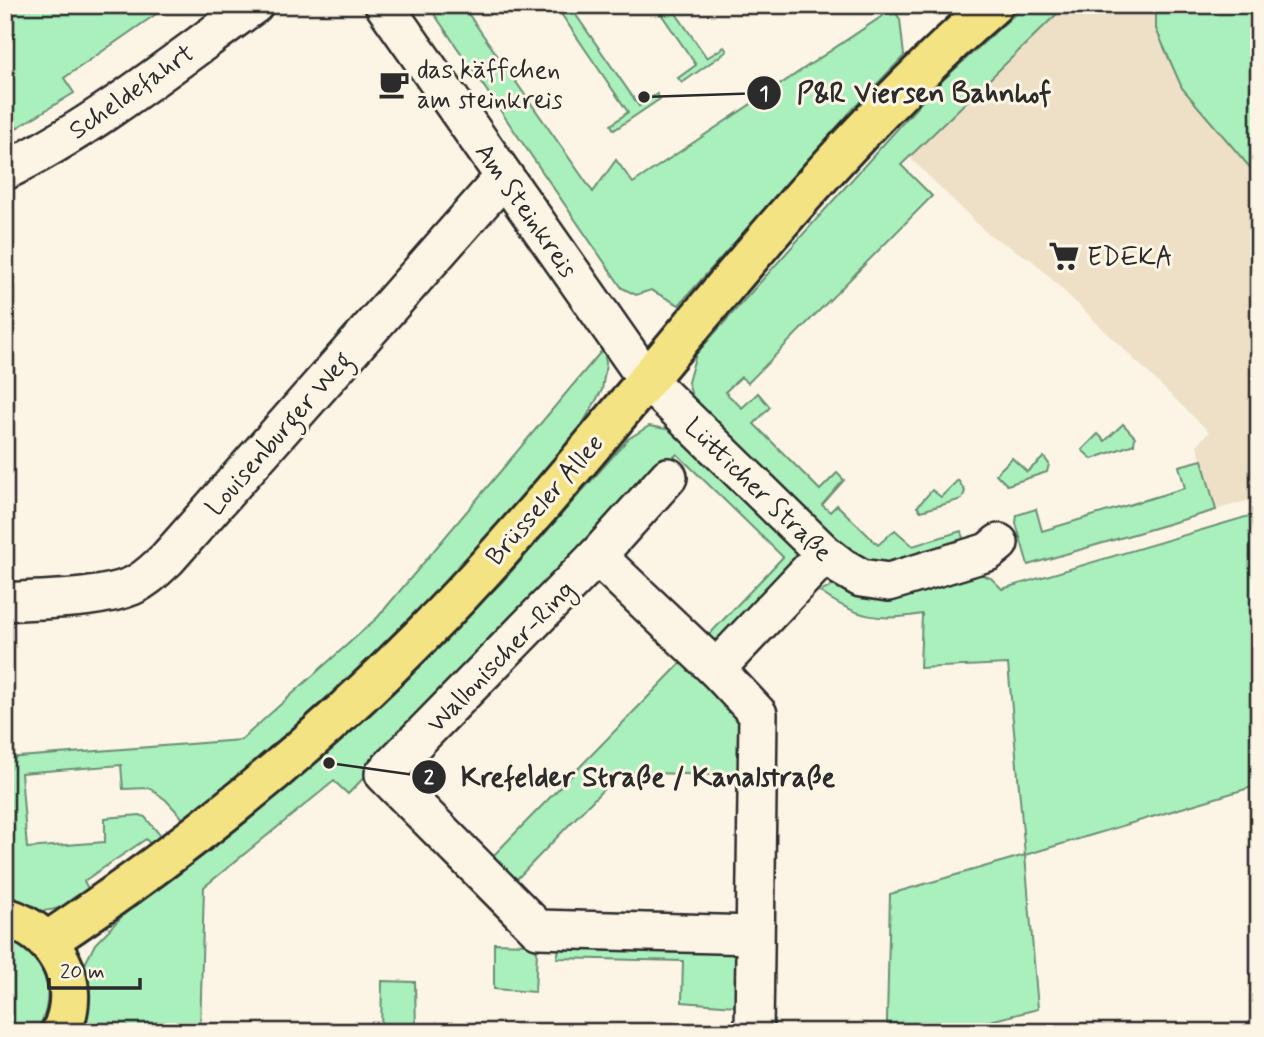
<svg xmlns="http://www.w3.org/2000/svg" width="1264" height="1037" viewBox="0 0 1264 1037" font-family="Mynerve,sans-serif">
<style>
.built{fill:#eee0c7}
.green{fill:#aaf0bc;stroke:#6a8e74;stroke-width:2}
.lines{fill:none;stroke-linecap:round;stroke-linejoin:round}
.minor-casing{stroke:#2b2b2b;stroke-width:42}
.major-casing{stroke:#2b2b2b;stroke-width:44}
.minor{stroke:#fcf5e5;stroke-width:37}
.major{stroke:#f4e382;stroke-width:38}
.labels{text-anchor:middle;stroke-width:6;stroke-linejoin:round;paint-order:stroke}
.poi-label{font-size:26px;fill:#2b2b2b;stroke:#fcf5e5;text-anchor:start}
.street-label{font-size:26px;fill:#2b2b2b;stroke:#fcf5e5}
.leader{fill:none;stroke:#2b2b2b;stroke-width:2.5}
.callout-dot{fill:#2b2b2b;stroke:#fcf5e5;stroke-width:2.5}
.mark-label{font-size:21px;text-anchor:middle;font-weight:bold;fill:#fff}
.callout-label{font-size:28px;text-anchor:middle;font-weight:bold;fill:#2b2b2b;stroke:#fcf5e5;stroke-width:6;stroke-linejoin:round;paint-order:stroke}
</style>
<rect width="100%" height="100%" fill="#fcf5e5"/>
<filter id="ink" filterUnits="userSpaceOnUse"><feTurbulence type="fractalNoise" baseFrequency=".0143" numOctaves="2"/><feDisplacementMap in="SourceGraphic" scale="14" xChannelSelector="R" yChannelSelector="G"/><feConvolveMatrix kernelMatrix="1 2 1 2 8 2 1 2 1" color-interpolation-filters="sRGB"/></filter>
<g filter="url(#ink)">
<polygon class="built" points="1066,5 1156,5 1156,29 1182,88 1259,178 1259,497 1216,510 1197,445 1209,432 1033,261 988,234 909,157"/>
<g class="green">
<polygon points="5,5 169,5 64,78 74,93 5,135"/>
<polygon points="428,5 462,5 593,192 616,160 633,183 893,9 900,19 904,56 853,109 679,305 651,290 636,295 622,288"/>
<polygon points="555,5 569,5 639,106 657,94 660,99 614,130 611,125 628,112"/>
<polygon points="655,5 670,5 707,58 724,47 727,51 682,83 678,78 696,65"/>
<path d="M1025,5H1066L901,165L932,196L748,383L741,377L725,392L742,408L758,393L770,407L754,424L820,490L837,473L844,480L822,505L830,512L837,505L878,545L895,530L913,546L961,531L965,546C921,559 893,576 847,555L694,404L688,382L696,354L933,89Z"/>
<polygon points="1156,5 1259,5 1259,178 1182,88 1156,29"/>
<path d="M604,348L606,364L602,390L579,430L460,571L401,637L188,824L166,800L150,788L123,789L121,765L21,773L27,848L105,842V818L140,815L145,817L165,841L155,850L146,839L84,881L90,892C53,913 47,915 5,905V849L12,833L6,758L241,740L378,617Z"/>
<polygon points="1123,424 1135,437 1134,444 1092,459 1082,450 1098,434 1105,441"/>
<polygon points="649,426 672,430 806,550 720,649 704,640 783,557 677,454 348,794 334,781 204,887 200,1032 79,1032 82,970 95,944 127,911 210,843 404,676 501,583 628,439"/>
<polygon points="1044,457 1049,464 1047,472 1007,485 996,474 1012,458 1027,472"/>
<polygon points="1202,460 1216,510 1028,565 1016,523 1017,515 1036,509 1042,531 1185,488 1179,466"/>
<polygon points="958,480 965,491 962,499 921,511 917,507 932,490 941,497"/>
<path d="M1259,513V785L1025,855L1038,1009L946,1032H888L887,1020L890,894L1025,855L1008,664L920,668L922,614C878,622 856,617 820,592L839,582L979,574L991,578L1002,589Z"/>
<polygon points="685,659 747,720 746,776 620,772 513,883 489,860"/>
<path d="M5,938C46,948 60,1000 35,1032H5Z"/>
<polygon points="494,943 530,944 537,951 535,992 494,989"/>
<polygon points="564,945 742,949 749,1007 682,1002 683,961 557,958 559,949"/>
<polygon points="382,981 415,982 416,1032 381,1032"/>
</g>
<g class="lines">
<g class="minor-casing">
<g id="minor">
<polyline points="384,5 647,380 825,554 842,567 861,578 889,582 988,552 999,543"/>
<path d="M5,171C94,127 173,63 254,5"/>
<polyline points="668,477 597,556 384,774 538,929 754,935"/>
<polyline points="597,556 716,669"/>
<path d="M5,602C42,599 99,600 132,586C146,580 156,569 167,559L504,177"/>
<polyline points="754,1032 758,714 716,669 825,554"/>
</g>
</g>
<g class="major-casing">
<g id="major">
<path d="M5,917C56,933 84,981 61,1032"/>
<path d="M48,941C181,852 308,751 421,636C620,434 778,192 993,5"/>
</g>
</g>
<use href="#minor" class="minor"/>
<use href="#major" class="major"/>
</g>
</g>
<defs>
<g id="cafe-bare" transform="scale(2.415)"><path d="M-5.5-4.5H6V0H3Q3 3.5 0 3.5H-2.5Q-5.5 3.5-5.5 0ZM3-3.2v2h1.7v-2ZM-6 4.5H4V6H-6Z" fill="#2b2b2b" stroke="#fcf5e5" stroke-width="2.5" paint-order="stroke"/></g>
<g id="supermarket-bare" transform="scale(2.415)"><path d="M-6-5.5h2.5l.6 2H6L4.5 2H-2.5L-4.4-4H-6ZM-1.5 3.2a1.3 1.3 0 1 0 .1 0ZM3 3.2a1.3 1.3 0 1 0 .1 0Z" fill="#2b2b2b" stroke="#fcf5e5" stroke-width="2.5" paint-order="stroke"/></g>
</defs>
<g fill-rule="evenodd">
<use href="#cafe-bare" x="394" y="84"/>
<use href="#supermarket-bare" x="1064" y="256"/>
</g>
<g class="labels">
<g class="poi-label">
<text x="417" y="78">das käffchen<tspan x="417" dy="30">am steinkreis</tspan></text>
<text x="1087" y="265">EDEKA</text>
</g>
<g class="street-label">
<text transform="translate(131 91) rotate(-35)" y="9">Scheldefahrt</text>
<text transform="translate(527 210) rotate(55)" y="9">Am Steinkreis</text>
<text transform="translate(278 433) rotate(-49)" y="9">Louisenburger Weg</text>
<text transform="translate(759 489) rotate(44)" y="9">Lütticher Straße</text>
<text transform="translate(544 499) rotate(-49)" y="9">Brüsseler Allee</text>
<text transform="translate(500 656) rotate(-46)" y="9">Wallonischer-Ring</text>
</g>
</g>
<path class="leader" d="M644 97L764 93M329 763L429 777"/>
<g class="callout-dot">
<circle cx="644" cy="97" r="7"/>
<circle cx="329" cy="763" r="7"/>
<circle cx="764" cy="93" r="18"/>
<circle cx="429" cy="777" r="18"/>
</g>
<g class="mark-label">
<text x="764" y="100">1</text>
<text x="429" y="784">2</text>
</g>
<g class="callout-label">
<text x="924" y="102">P&amp;R Viersen Bahnhof</text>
<text x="648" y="786">Krefelder Straße / Kanalstraße</text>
</g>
<rect width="1264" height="1037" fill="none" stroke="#fcf5e5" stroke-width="28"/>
<rect x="14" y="14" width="1236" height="1009" fill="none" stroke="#2b2b2b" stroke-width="2.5" filter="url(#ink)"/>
<path d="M49 978v10h91v-10" fill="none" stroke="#2b2b2b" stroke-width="3.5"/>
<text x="60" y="978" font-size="21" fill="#2b2b2b" stroke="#fcf5e5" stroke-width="5" paint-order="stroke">20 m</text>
</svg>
